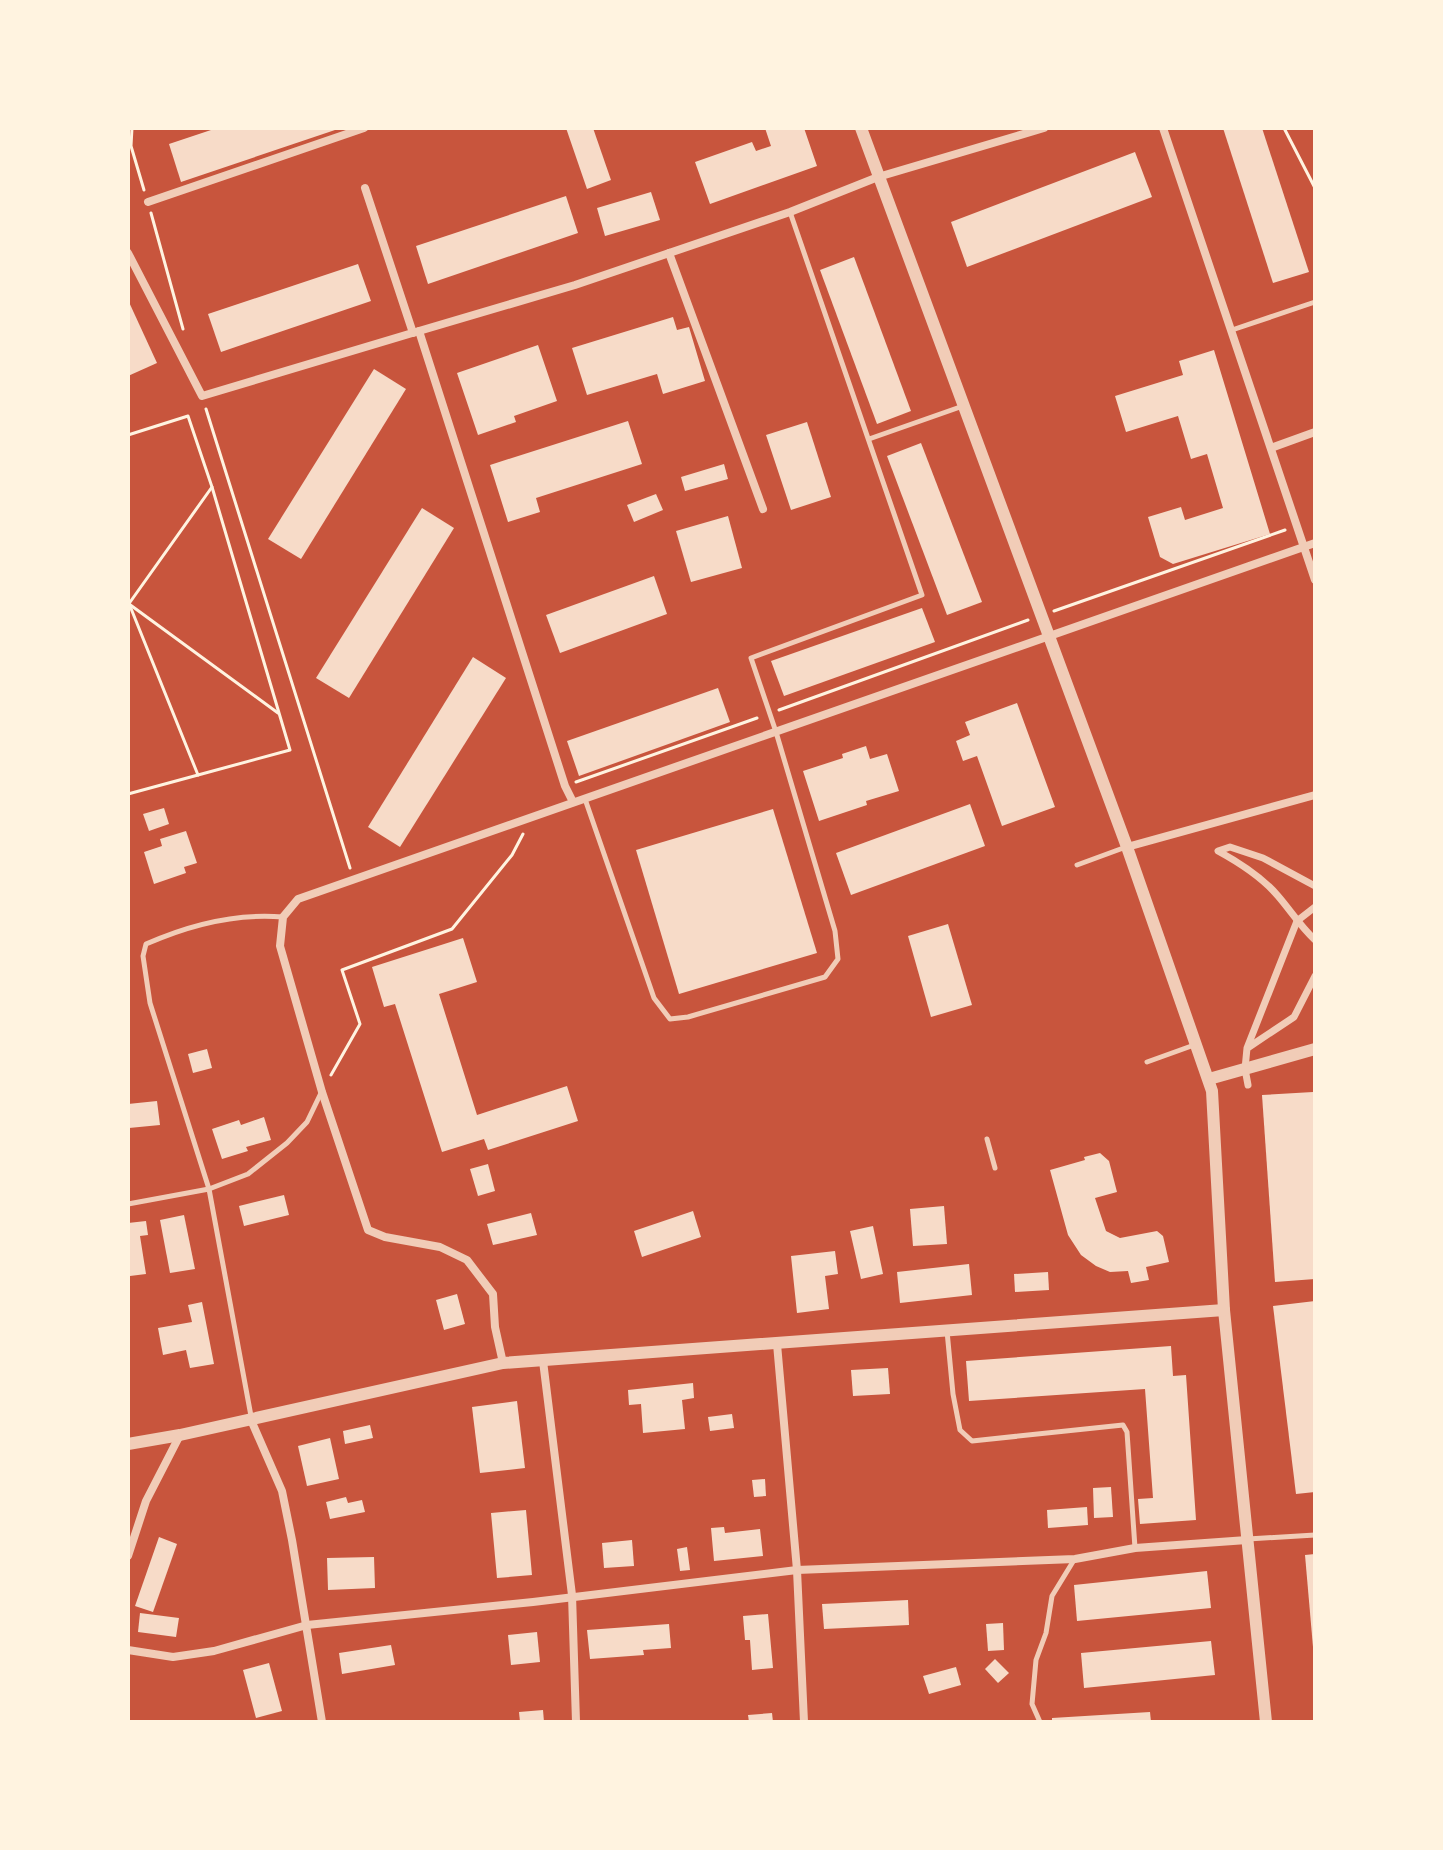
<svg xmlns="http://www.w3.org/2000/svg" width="1443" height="1850" viewBox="0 0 1443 1850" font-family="'Open Sans',sans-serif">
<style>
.building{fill:#f7dbc8}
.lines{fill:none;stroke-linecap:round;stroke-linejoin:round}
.path{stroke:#fff3e0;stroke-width:3}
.service{stroke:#f1ccb7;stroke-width:5}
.pedestrian{stroke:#f1ccb7;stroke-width:7}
.minor{stroke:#f1ccb7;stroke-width:8}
.tertiary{stroke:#f1ccb7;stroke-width:12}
</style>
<rect width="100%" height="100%" fill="#c8553d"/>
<g class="building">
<polygon points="217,128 338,128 338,129 181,182 169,144"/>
<polygon points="566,128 593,128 611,180 587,189"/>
<polygon points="765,128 804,128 817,166 710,204 695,162 752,142 756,151 771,146"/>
<polygon points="1223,128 1262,128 1309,272 1273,283"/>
<polygon points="1135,152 1152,197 967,267 951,222"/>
<polygon points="651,192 660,220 605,236 597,208"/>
<polygon points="566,196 578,233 428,284 416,246"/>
<polygon points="854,257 911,411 877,424 820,270"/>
<polygon points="358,264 371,301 221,352 208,314"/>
<polygon points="128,300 157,363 128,376"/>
<polygon points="673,317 677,330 689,327 705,381 663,394 657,374 587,395 572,348"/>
<polygon points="538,345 557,401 514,416 516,422 478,435 457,373"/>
<polygon points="1214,350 1270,534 1173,564 1160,557 1148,517 1181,507 1185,520 1223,508 1207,454 1191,459 1178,416 1126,432 1115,396 1183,375 1179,361"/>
<polygon points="374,369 406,389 301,559 268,539"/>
<polygon points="628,421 642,464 536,498 540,512 508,522 490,465"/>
<polygon points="807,422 831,497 791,510 766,435"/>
<polygon points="921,443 982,602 947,615 887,456"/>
<polygon points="724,464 728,479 685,491 681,477"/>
<polygon points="656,494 663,510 634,522 627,505"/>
<polygon points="422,508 454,528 349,698 316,678"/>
<polygon points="728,516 742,568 691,582 676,531"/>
<polygon points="654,576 667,614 560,653 546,615"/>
<polygon points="922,608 935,642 784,696 771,661"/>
<polygon points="473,657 506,678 400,847 368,827"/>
<polygon points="718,688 730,722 579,776 567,741"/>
<polygon points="1017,703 1055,807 1002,826 977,756 963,761 956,741 970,735 965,722"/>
<polygon points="866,746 870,759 887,754 899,791 866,801 867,805 819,821 803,771 843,758 842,754"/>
<polygon points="970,804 985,846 851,895 836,853"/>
<polygon points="164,808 169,824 149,831 143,814"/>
<polygon points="773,809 817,953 679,994 636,850"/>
<polygon points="186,831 197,863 184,867 186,873 154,884 144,852 162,846 160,839"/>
<polygon points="948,924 972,1005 931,1017 908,936"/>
<polygon points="463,938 477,982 439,994 477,1115 567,1086 578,1121 488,1150 484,1139 442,1152 395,1004 384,1007 372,967"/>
<polygon points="207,1049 212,1068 193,1073 188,1054"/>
<polygon points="1313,1092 1315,1279 1275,1282 1262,1095"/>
<polygon points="157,1101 160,1125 129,1128 128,1104"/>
<polygon points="264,1117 271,1140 246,1147 248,1151 222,1159 212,1129 239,1120 241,1125"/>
<polygon points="1100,1153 1109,1161 1117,1192 1095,1198 1106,1231 1120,1238 1157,1231 1163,1236 1169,1262 1146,1267 1149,1280 1131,1283 1128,1271 1110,1272 1096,1266 1081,1255 1068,1235 1050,1170 1085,1160 1084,1157"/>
<polygon points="488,1164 495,1191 478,1196 470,1169"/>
<polygon points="284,1195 289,1215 244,1226 239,1206"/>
<polygon points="944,1206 947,1244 913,1246 910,1209"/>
<polygon points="693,1211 701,1237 642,1257 634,1231"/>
<polygon points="531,1213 537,1235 493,1245 487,1224"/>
<polygon points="184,1215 195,1269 170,1273 160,1220"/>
<polygon points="146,1221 148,1235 140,1236 146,1274 130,1276 128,1223"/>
<polygon points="873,1226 883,1274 861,1279 850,1231"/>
<polygon points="835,1251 838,1274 825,1276 829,1309 797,1313 791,1256"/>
<polygon points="969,1264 972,1295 900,1303 897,1272"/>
<polygon points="1048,1272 1049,1290 1015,1292 1014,1274"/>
<polygon points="457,1294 465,1324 444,1330 436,1300"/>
<polygon points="1315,1301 1315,1492 1296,1494 1273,1306"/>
<polygon points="202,1302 214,1364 190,1368 186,1350 163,1355 158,1328 192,1322 188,1305"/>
<polygon points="1171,1346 1173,1376 1186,1375 1196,1520 1140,1524 1138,1499 1153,1498 1145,1389 969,1401 966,1361"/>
<polygon points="888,1368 890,1394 853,1396 851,1370"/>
<polygon points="693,1383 694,1398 682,1400 685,1429 643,1433 641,1404 629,1405 628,1390"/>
<polygon points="517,1401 525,1468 480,1473 472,1407"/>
<polygon points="732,1414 734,1428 710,1431 708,1417"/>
<polygon points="370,1425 373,1438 345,1444 343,1431"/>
<polygon points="330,1438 339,1479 307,1486 298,1446"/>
<polygon points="765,1479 766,1496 754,1497 752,1480"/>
<polygon points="1111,1487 1113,1517 1094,1518 1093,1488"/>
<polygon points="346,1497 348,1503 362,1500 365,1512 330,1519 326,1502"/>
<polygon points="1087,1507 1088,1525 1048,1528 1047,1510"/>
<polygon points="526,1510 532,1575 497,1578 491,1513"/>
<polygon points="724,1527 725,1533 760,1529 763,1556 714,1561 711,1528"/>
<polygon points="159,1537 177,1544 153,1612 135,1606"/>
<polygon points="632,1540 634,1566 604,1568 602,1543"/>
<polygon points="687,1547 690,1570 680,1571 677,1549"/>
<polygon points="1315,1554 1315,1647 1313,1647 1305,1555"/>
<polygon points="374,1557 375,1588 328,1590 327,1558"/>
<polygon points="1207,1571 1211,1608 1077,1621 1074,1585"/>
<polygon points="908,1600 909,1625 824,1629 822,1604"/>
<polygon points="140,1613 179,1618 176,1637 138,1632"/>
<polygon points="768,1614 773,1668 752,1670 750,1640 745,1640 743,1616"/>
<polygon points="1003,1623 1004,1650 988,1651 986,1624"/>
<polygon points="669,1624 671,1648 643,1650 644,1655 590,1659 587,1630"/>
<polygon points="537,1632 540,1662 511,1665 508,1635"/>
<polygon points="1211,1641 1215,1675 1084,1688 1081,1653"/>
<polygon points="391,1645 395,1665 342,1674 339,1653"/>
<polygon points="995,1659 1009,1673 998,1683 985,1669"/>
<polygon points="269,1663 282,1711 256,1718 243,1670"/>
<polygon points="956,1667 961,1685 929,1694 923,1676"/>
<polygon points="543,1710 544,1722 520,1722 519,1712"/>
<polygon points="1150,1712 1151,1722 1052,1722 1052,1718"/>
<polygon points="772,1713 773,1722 749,1722 748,1715"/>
</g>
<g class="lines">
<g class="path">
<polyline points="132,128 131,146 144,190"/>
<polyline points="1284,128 1315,188"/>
<polyline points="151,213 183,329"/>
<polyline points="206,409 350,868"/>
<polyline points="128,435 188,416 212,487 128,605"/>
<polyline points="128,601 198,775 128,794"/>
<polyline points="129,604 278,713"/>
<polyline points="1054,611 1285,530"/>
<polyline points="779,710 1028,620"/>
<polyline points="198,775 290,750 212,487"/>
<polyline points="576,782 757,718"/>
<polyline points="331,1075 360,1024 342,970 452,929 512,855 523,834"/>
</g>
<g class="service">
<polyline points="1232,330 1315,302"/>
<polyline points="869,439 963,406"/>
<polyline points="585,799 654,998 670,1019 688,1017 825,977 838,959 835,931 776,732 751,658 922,595 790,212"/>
<polyline points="1077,865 1126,847"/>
<polyline points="1147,1062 1197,1044"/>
<polyline points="987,1139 995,1168"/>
<polyline points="128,1204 209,1189 248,1174 287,1143 307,1122 321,1093"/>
<polyline points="947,1331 953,1394 960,1430 972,1441 1123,1425 1127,1432 1135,1548"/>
<path d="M251,1416L209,1189L150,1003L143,956L146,944C189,925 236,913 283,917"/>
<polyline points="1248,1539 1315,1535"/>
<polyline points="1040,1722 1032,1704 1036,1660 1046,1633 1052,1596 1074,1560"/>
</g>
<g class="pedestrian">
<path d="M1315,886L1263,858L1230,847L1218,851C1240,863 1262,877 1278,896C1291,911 1300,926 1315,940"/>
<polyline points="1249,1047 1294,1017 1315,976"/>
<polyline points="1248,1085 1245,1069 1247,1048 1297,921 1315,907"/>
</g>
<g class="minor">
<polyline points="1163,128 1315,580"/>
<polyline points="365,188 413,333"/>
<polyline points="148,202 364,128"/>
<polyline points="128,253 202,396 419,331"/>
<polyline points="669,253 763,509"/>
<polyline points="1271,448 1315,432"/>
<polyline points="573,802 565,786 419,331 575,285 790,212 878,177 1044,128"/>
<polyline points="1127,847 1315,795"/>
<polyline points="777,1344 797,1570 804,1722"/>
<polyline points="543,1361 572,1595 576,1722"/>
<polyline points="503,1363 495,1327 493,1294 467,1260 440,1247 385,1237 368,1230 322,1092 280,946 283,917 298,899 1315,543"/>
<polyline points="251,1420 282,1491 292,1540 322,1722"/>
<polyline points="128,1556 146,1501 180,1435"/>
<polyline points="128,1650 173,1657 214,1651 307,1625 533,1602 797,1570 1075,1559 1135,1548 1247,1540"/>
</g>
<g class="tertiary">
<polyline points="861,128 1127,847 1212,1091 1224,1310 1266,1722"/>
<polyline points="1209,1079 1315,1049"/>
<polyline points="128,1444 180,1435 503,1363 1224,1310"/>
</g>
</g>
<rect width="1443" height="1850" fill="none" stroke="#fff3e0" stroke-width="260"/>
</svg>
